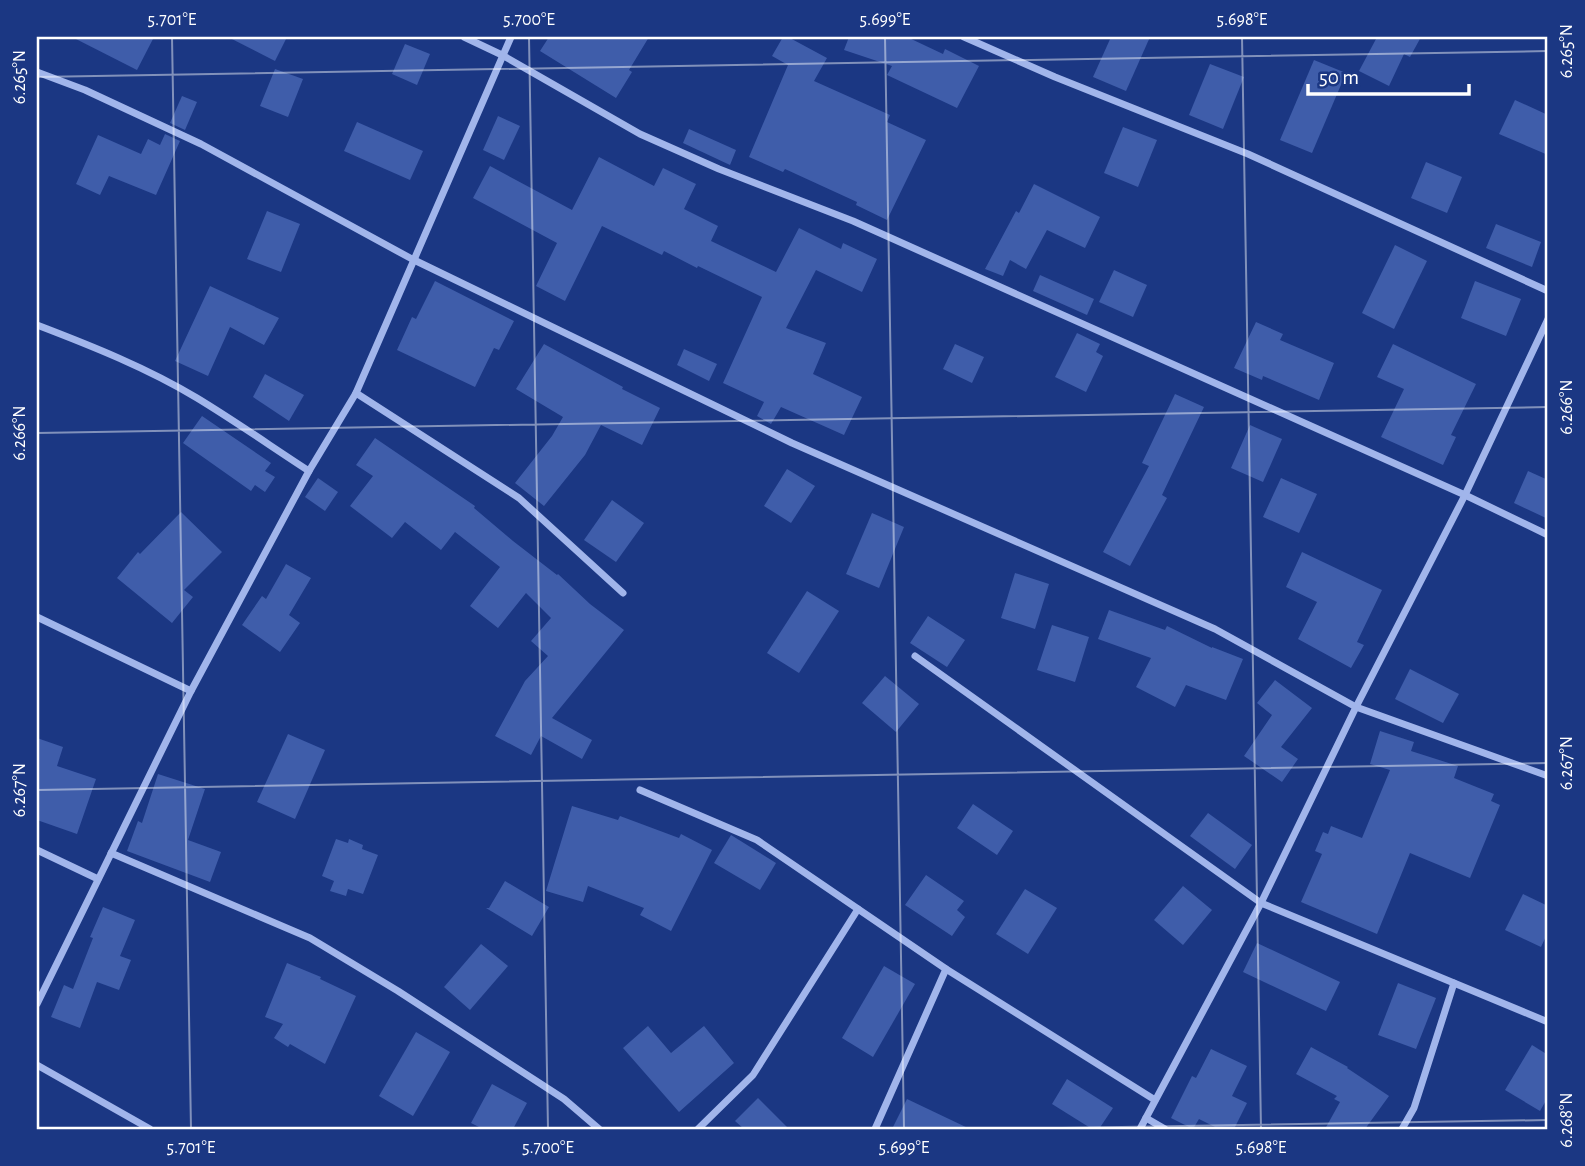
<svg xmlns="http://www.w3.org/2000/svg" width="1585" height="1166" viewBox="0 0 1585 1166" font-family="'Alegreya Sans',sans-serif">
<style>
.building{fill:#3f5daa}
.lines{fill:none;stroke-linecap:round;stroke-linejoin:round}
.street{stroke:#a1b5eb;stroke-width:7}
.ticks{fill:none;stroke:#fff;stroke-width:2;stroke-opacity:0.45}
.neatline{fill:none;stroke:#fff;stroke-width:2.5}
.ticks-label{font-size:18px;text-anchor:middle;fill:#fff}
</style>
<rect width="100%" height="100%" fill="#1b3783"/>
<g class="building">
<polygon points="72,37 154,37 137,70"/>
<polygon points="228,37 287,37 275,61"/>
<polygon points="549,37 649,37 629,70 632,72 616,98 540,51"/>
<polygon points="783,37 788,37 827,58 814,81 890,115 887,122 926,140 887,220 856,205 857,202 785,169 783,172 749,157 788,65 772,56"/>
<polygon points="849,37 907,37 943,54 945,49 979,66 957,108 887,75 892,66 844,50"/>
<polygon points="1111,37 1150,37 1126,91 1093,77"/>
<polygon points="1372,37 1421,37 1410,57 1404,54 1389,86 1359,71 1376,39"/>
<polygon points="405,44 430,54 417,85 392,74"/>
<polygon points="1314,60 1346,73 1312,153 1280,140"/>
<polygon points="1210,64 1244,77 1223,129 1189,115"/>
<polygon points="275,69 303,79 288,117 260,106"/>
<polygon points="182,96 197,102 185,130 170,123"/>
<polygon points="1515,100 1548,115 1548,155 1499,134"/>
<polygon points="498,116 520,126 504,160 483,150"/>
<polygon points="357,122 423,151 410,180 344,151"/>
<polygon points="1123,127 1157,140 1138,187 1104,173"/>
<polygon points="689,129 736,150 730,165 683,143"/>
<polygon points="165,134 180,141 156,195 109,176 100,195 76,184 98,135 141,154 148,139 160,145"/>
<polygon points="599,157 654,186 663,168 696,184 684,209 718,226 711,241 776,272 799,228 841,249 843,243 877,259 862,292 816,270 786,328 826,343 813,374 862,397 844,435 781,407 771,424 757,416 764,402 723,383 762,297 698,266 697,268 664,251 662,255 602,226 565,301 536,286 557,243 473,198 490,166 572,210"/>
<polygon points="1426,162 1462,177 1447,213 1411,198"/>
<polygon points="1034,184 1100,217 1085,248 1047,230 1026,269 1010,260 1003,276 985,269 1016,211 1019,213"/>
<polygon points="267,211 300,224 281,272 247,259"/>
<polygon points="1496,224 1541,242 1532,267 1486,248"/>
<polygon points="1395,245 1427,261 1394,329 1362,313"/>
<polygon points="1114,270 1147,285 1133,317 1099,302"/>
<polygon points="1040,275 1094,299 1087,315 1033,291"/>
<polygon points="435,281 514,321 499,350 494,348 475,387 397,350 412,317 416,319"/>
<polygon points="1475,281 1521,299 1506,336 1461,318"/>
<polygon points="210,286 279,318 264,345 230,327 208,376 175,361"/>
<polygon points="1256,322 1283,334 1280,340 1334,363 1319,400 1263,376 1262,380 1234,368"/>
<polygon points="1077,333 1100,344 1096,352 1103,356 1086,392 1055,377"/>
<polygon points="544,344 623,387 622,389 660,408 642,445 601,425 585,455 544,506 515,483 552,436 563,417 516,389"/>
<polygon points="955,344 984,357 972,383 943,369"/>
<polygon points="1393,344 1476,384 1451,435 1456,437 1443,465 1381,437 1404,389 1377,377"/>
<polygon points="684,349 717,364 709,381 677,365"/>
<polygon points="265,374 304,395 289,421 253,397"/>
<polygon points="1175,394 1204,407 1162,495 1167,498 1130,566 1103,552 1149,466 1142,463"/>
<polygon points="202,416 271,463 265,471 275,477 265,492 255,485 251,491 183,443"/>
<polygon points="1250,425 1282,439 1263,482 1231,468"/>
<polygon points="375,438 475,506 474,508 513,541 557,575 558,574 590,604 624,630 552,718 592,740 582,759 541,736 531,755 495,736 525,681 548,656 531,641 551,618 526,593 498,628 470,606 500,567 455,532 441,550 405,522 392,538 350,506 373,476 356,465"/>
<polygon points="787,469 815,486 791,523 764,506"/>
<polygon points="1528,471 1548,480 1548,519 1514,503"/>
<polygon points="318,478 338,492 325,511 305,497"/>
<polygon points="1281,478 1317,494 1299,533 1263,517"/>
<polygon points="612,500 644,523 616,562 584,540"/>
<polygon points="181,512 222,552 184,590 193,597 172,623 117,578 138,552 140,554"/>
<polygon points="872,513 904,527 879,588 846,574"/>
<polygon points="1302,552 1382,590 1357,642 1364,645 1351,668 1298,639 1317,602 1286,587"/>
<polygon points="286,564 311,578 289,615 300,623 280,652 242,625 262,596 266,599"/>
<polygon points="1015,573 1049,584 1035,629 1001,618"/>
<polygon points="807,591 839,611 799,673 767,653"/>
<polygon points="1109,610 1165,630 1167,626 1212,648 1212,647 1243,659 1226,700 1186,685 1175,707 1136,687 1151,658 1098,639"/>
<polygon points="928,616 965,640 947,667 910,643"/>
<polygon points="1052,625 1089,637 1075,682 1037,670"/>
<polygon points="1410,669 1459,694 1443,723 1395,699"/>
<polygon points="885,676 919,704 896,732 862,703"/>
<polygon points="1275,680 1312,708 1281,747 1298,759 1282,782 1244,756 1272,715 1257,703"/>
<polygon points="1380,731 1414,742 1411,751 1458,766 1454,778 1494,794 1491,801 1500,805 1470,878 1410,853 1377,934 1301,902 1322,854 1315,851 1323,832 1328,834 1331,826 1362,838 1390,770 1370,764"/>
<polygon points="288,734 325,750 295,819 257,802"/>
<polygon points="37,738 63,747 57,766 96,779 77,834 37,820"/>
<polygon points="158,774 205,789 188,840 221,852 210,882 127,851 138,821 142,823"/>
<polygon points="973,804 1013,831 997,855 957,828"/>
<polygon points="572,806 618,820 620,816 679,838 681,834 712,850 671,931 640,915 644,908 588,886 583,902 546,891"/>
<polygon points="1208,813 1252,845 1235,869 1190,836"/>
<polygon points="731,835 776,863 760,890 714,863"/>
<polygon points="336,839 348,843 349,839 363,845 362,849 378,855 363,894 348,889 346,896 330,891 334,881 322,876"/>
<polygon points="926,875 964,901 957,910 965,917 952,936 905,905"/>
<polygon points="505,881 549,907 532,936 486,908 489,908"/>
<polygon points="1183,886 1212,910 1183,945 1154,920"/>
<polygon points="1025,889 1057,908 1028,954 996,934"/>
<polygon points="1523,894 1548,906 1548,932 1541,947 1505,930"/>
<polygon points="103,907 135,920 120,956 131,960 119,990 97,982 80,1028 51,1017 64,985 73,989 93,938 90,937"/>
<polygon points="1257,943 1340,982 1326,1011 1243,972"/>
<polygon points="481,944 508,966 470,1010 444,987"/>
<polygon points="287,963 321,977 320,979 356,996 325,1064 290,1044 288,1047 274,1038 283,1024 265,1017"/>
<polygon points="884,966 915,984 873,1057 842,1038"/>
<polygon points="1398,983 1436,998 1416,1049 1378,1035"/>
<polygon points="648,1026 671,1053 704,1026 734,1063 679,1112 623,1048"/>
<polygon points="416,1032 450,1052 413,1116 379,1096"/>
<polygon points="1532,1045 1548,1055 1548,1097 1540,1111 1505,1090"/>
<polygon points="1311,1047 1348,1067 1347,1068 1389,1096 1365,1129 1325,1129 1340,1102 1334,1099 1337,1096 1296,1074"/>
<polygon points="1211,1049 1247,1066 1232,1096 1247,1103 1234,1129 1219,1129 1199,1119 1193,1129 1171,1118 1192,1076 1196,1078"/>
<polygon points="1067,1079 1113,1108 1099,1129 1092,1129 1052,1104"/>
<polygon points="492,1084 527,1103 513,1129 483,1129 471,1123"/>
<polygon points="758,1098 789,1129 744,1129 735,1121"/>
<polygon points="907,1099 970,1129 892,1129"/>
</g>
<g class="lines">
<g class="street">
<polyline points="464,37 502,55 640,134 719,169 853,221 1465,495 1548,535"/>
<polyline points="964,37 1055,77 1248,154 1548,291"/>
<polyline points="37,72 85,90 201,144 412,259 792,443 1215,629 1356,707 1548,776"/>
<path d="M37,325C92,346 147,368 197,398C235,421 272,447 309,471"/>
<polyline points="356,393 519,498 623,593"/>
<polyline points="37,617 191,691"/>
<polyline points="915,656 1261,903 1548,1022"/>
<polyline points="640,790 757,840 946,969 1155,1100"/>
<polyline points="37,850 98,879"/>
<polyline points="111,853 310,938 398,991 564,1099 599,1129"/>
<polyline points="37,1004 191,691 309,471 356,393 511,37"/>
<polyline points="37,1065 150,1129"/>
<polyline points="1146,1118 1165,1129"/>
<polyline points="698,1129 753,1075 858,909"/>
<polyline points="875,1129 946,969"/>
<polyline points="1140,1129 1261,903 1356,707 1465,495 1548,319"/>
<polyline points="1402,1129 1414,1108 1454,983"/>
</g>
</g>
<path class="ticks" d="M172,37L191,1129M529,37L548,1129M885,37L904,1129M1242,37L1261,1129M37,77L1548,51M37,433L1548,407M37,790L1548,763M993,1129L1548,1120"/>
<rect width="1585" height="1166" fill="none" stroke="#1b3783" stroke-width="77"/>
<path d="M1308 84v10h161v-10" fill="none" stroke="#ffffff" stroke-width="3.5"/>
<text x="1319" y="84" font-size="21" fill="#ffffff" stroke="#1b3783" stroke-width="5" paint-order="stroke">50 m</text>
<rect x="38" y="38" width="1508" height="1090" class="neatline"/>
<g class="ticks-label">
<text x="172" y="25">5.701°E</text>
<text x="529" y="25">5.700°E</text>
<text x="885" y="25">5.699°E</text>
<text x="1242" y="25">5.698°E</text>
<text transform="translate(1566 51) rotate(-90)" y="6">6.265°N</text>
<text transform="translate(19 77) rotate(-90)" y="6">6.265°N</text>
<text transform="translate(1566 407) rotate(-90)" y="6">6.266°N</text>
<text transform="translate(19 433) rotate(-90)" y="6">6.266°N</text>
<text transform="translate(1566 763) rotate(-90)" y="6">6.267°N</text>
<text transform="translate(19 790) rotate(-90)" y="6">6.267°N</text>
<text transform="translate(1566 1120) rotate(-90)" y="6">6.268°N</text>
<text x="191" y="1153">5.701°E</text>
<text x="548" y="1153">5.700°E</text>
<text x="904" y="1153">5.699°E</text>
<text x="1261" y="1153">5.698°E</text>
</g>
</svg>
